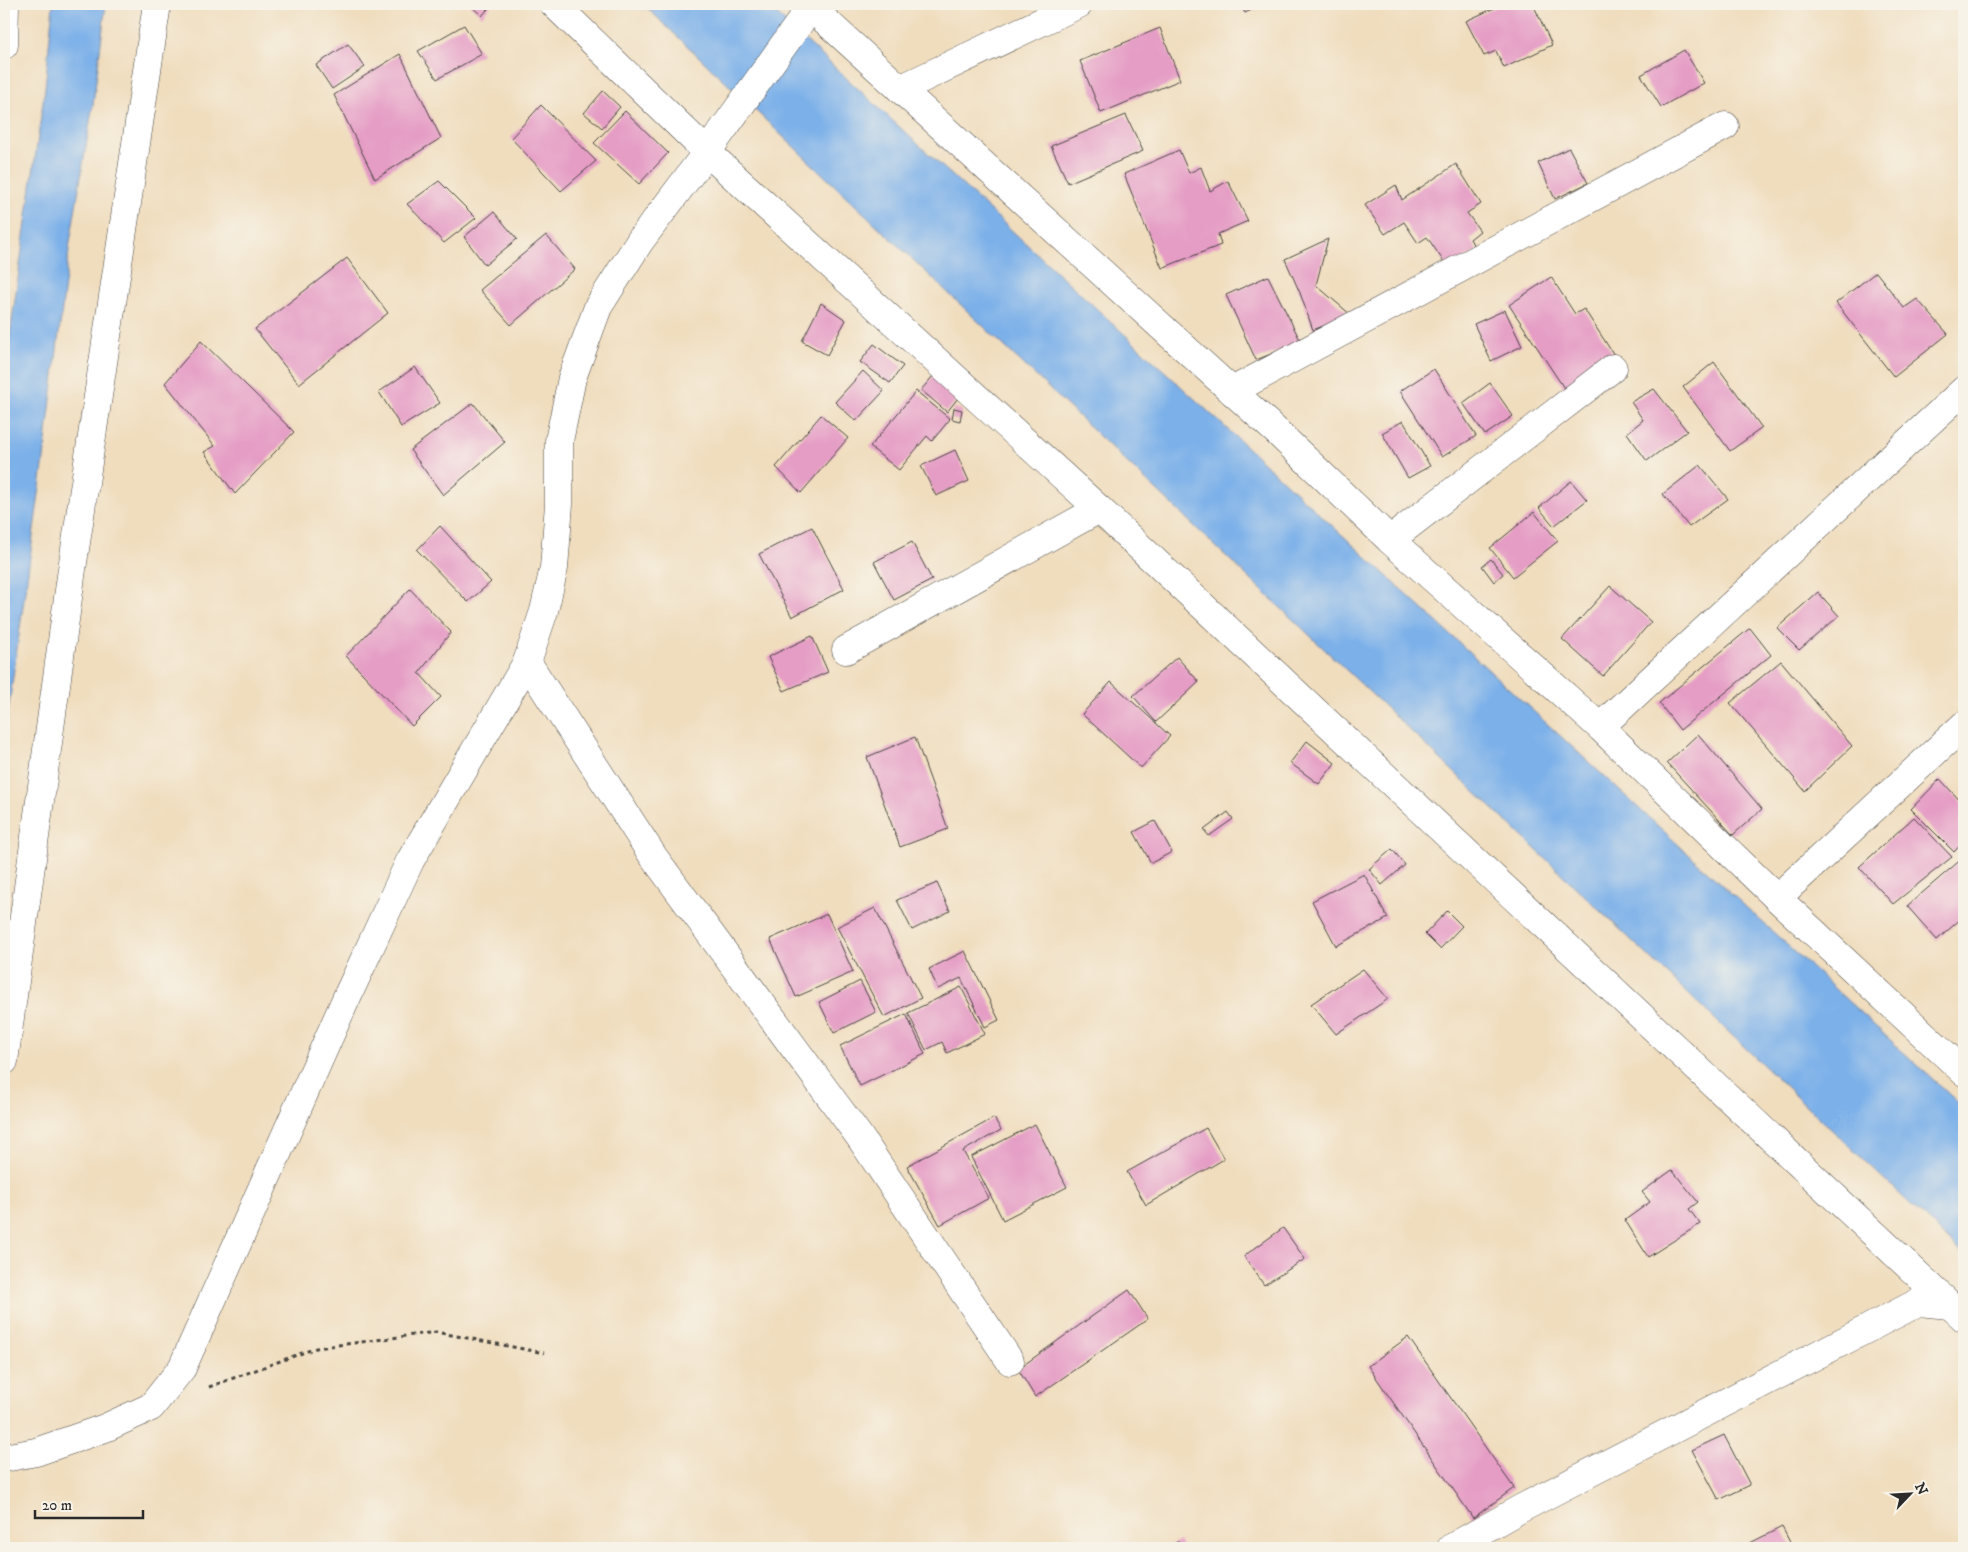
<svg xmlns="http://www.w3.org/2000/svg" width="1968" height="1552" viewBox="0 0 1968 1552" font-family="'IM FELL DW Pica',serif">
<style>
.water{fill:#7cb0e9;stroke:#546e8a}
.building{fill:#e59cc5}
.lines{fill:none;stroke-linecap:round;stroke-linejoin:round}
.minor-casing{stroke:#494641;stroke-width:29}
.path{stroke:#494641;stroke-width:3;stroke-dasharray:4 4;stroke-linecap:butt}
.minor{stroke:#fff;stroke-width:28}
</style>
<rect width="100%" height="100%" fill="#f7f3e8"/>
<filter id="ink" filterUnits="userSpaceOnUse"><feTurbulence type="fractalNoise" baseFrequency=".02" numOctaves="2"/><feDisplacementMap in="SourceGraphic" scale="10" xChannelSelector="R" yChannelSelector="G"/><feConvolveMatrix kernelMatrix="1 2 1 2 8 2 1 2 1" color-interpolation-filters="sRGB"/></filter>
<filter id="wash" filterUnits="userSpaceOnUse"><feTurbulence type="fractalNoise" baseFrequency=".0096" numOctaves="4" result="noise"/><feDisplacementMap in="SourceGraphic" scale="20" xChannelSelector="R" yChannelSelector="G"/><feGaussianBlur stdDeviation="1.12" result="paint"/><feColorMatrix in="noise" values="0 0 0 0 0 0 0 0 0 0 0 0 0 0 0 0 0 1.4 0 .05"/><feComposite in="paint" operator="in"/></filter>
<g filter="url(#wash)">
<rect width="100%" height="100%" fill="#f0ddbe"/>
<g class="water">
<polygon points="53,4 106,4 93,104 70,242 43,466 4,740 4,377 45,88"/>
<polygon points="643,4 766,4 1964,1108 1964,1255"/>
</g>
<g id="blocks">
<g class="building">
<polygon points="469,4 492,4 482,16"/>
<polygon points="1240,4 1264,4 1245,13"/>
<polygon points="1503,4 1533,4 1552,45 1504,68 1496,51 1484,56 1466,21"/>
<polygon points="464,25 482,54 437,79 418,51"/>
<polygon points="1160,28 1180,80 1101,113 1080,61"/>
<polygon points="348,44 365,67 332,89 316,65"/>
<polygon points="1684,50 1704,83 1661,107 1641,75"/>
<polygon points="400,54 441,138 375,179 334,95"/>
<polygon points="603,91 620,107 602,128 584,113"/>
<polygon points="541,105 596,161 561,191 511,138"/>
<polygon points="625,111 668,153 639,184 594,143"/>
<polygon points="1126,115 1143,151 1068,183 1051,146"/>
<polygon points="1569,148 1588,183 1555,199 1538,163"/>
<polygon points="1179,150 1189,173 1201,167 1210,191 1228,181 1248,221 1218,234 1221,245 1162,268 1124,174"/>
<polygon points="1456,164 1481,204 1467,213 1480,231 1470,239 1477,251 1448,268 1427,237 1418,243 1404,222 1385,234 1365,205 1396,185 1402,200"/>
<polygon points="439,181 476,218 444,243 407,204"/>
<polygon points="494,212 517,239 485,265 464,237"/>
<polygon points="546,235 575,269 511,325 480,290"/>
<polygon points="1328,239 1316,285 1351,315 1313,330 1300,293 1285,259"/>
<polygon points="347,258 388,313 299,384 255,329"/>
<polygon points="1876,272 1904,308 1917,299 1948,334 1894,377 1836,303"/>
<polygon points="1268,276 1301,342 1256,360 1226,295"/>
<polygon points="1551,277 1575,314 1584,309 1614,355 1564,388 1509,305"/>
<polygon points="821,303 846,320 827,355 802,341"/>
<polygon points="1505,310 1522,346 1491,361 1474,324"/>
<polygon points="201,341 294,432 235,494 204,452 215,446 165,383"/>
<polygon points="874,344 903,366 890,383 860,362"/>
<polygon points="1714,362 1762,428 1730,451 1683,387"/>
<polygon points="415,367 440,403 401,427 379,392"/>
<polygon points="1434,369 1476,436 1442,457 1400,391"/>
<polygon points="863,371 884,391 856,421 835,402"/>
<polygon points="933,376 958,398 947,412 921,390"/>
<polygon points="1490,383 1513,416 1485,435 1463,403"/>
<polygon points="1654,389 1687,431 1647,461 1627,433 1643,420 1631,402"/>
<polygon points="916,391 950,419 932,441 927,436 899,470 870,447"/>
<polygon points="473,403 505,442 443,495 410,450"/>
<polygon points="954,408 962,410 960,421 952,419"/>
<polygon points="821,415 848,438 801,493 776,467"/>
<polygon points="1403,421 1430,466 1408,478 1382,433"/>
<polygon points="955,450 969,481 936,496 921,466"/>
<polygon points="1700,465 1728,499 1689,527 1663,494"/>
<polygon points="1571,481 1587,500 1554,526 1539,508"/>
<polygon points="1534,512 1558,541 1513,577 1490,548"/>
<polygon points="440,526 491,582 468,602 417,550"/>
<polygon points="812,527 844,589 792,617 759,554"/>
<polygon points="912,542 932,580 894,600 874,562"/>
<polygon points="1491,559 1503,574 1494,582 1482,566"/>
<polygon points="1610,586 1651,622 1603,676 1562,639"/>
<polygon points="410,589 451,632 419,673 441,697 412,726 346,656"/>
<polygon points="1818,592 1839,616 1799,650 1777,628"/>
<polygon points="1750,628 1771,655 1680,730 1659,703"/>
<polygon points="812,636 828,672 784,691 768,657"/>
<polygon points="1177,657 1199,682 1156,722 1133,696"/>
<polygon points="1781,661 1852,746 1805,791 1730,703"/>
<polygon points="1111,682 1170,736 1141,768 1082,714"/>
<polygon points="1698,734 1762,809 1733,835 1667,763"/>
<polygon points="915,737 948,829 900,847 867,757"/>
<polygon points="1307,741 1335,763 1319,784 1290,763"/>
<polygon points="1940,779 1964,805 1964,841 1954,852 1911,809"/>
<polygon points="1228,812 1233,819 1209,836 1204,830"/>
<polygon points="1914,817 1952,857 1893,904 1859,867"/>
<polygon points="1155,821 1172,852 1151,863 1134,832"/>
<polygon points="1392,849 1405,865 1382,885 1369,869"/>
<polygon points="1964,857 1964,916 1937,940 1907,906"/>
<polygon points="1364,874 1388,918 1336,946 1312,901"/>
<polygon points="937,883 950,911 912,930 897,900"/>
<polygon points="875,908 921,998 884,1017 837,927"/>
<polygon points="1447,911 1462,926 1440,949 1425,934"/>
<polygon points="827,914 853,972 796,997 770,939"/>
<polygon points="965,951 999,1020 985,1027 961,978 938,989 929,969"/>
<polygon points="1363,969 1388,999 1336,1034 1311,1004"/>
<polygon points="860,981 876,1012 834,1033 819,1002"/>
<polygon points="961,987 985,1034 947,1053 942,1042 926,1050 908,1013"/>
<polygon points="906,1014 925,1054 860,1086 840,1046"/>
<polygon points="994,1118 1001,1130 963,1151 989,1198 940,1225 907,1166"/>
<polygon points="1035,1124 1067,1187 1003,1220 971,1157"/>
<polygon points="1206,1128 1224,1159 1146,1205 1127,1172"/>
<polygon points="1672,1170 1698,1202 1689,1209 1700,1224 1648,1257 1625,1220 1650,1202 1642,1192"/>
<polygon points="1283,1228 1305,1259 1264,1285 1244,1256"/>
<polygon points="1129,1290 1148,1319 1035,1397 1018,1369"/>
<polygon points="1408,1337 1514,1488 1473,1518 1368,1366"/>
<polygon points="1724,1435 1750,1485 1719,1500 1692,1450"/>
<polygon points="1782,1527 1793,1548 1748,1548 1746,1545"/>
<polygon points="1179,1541 1183,1548 1167,1548"/>
</g>
</g>
</g>
<g filter="url(#ink)">
<use href="#blocks" fill-opacity="0" stroke="#494641" stroke-width="1"/>
<g class="lines">
<g class="minor-casing">
<g id="minor">
<polyline points="554,4 707,152 1099,509 1964,1318"/>
<polyline points="807,4 1277,432 1390,540 1600,727 1777,898 1964,1072"/>
<polyline points="4,45 5,4"/>
<polyline points="900,89 1079,4"/>
<polyline points="1232,391 1725,126"/>
<polyline points="1390,540 1613,368"/>
<polyline points="846,650 1099,509"/>
<polyline points="527,662 653,856 859,1136 1010,1361"/>
<polyline points="1600,727 1964,390"/>
<polyline points="1777,898 1964,725"/>
<polyline points="4,1061 72,569 157,4"/>
<polyline points="4,1458 36,1452 105,1428 151,1407 182,1368 346,999 410,861 527,662 544,611 554,568 559,504 559,441 572,378 598,307 640,241 707,152 813,4"/>
<polyline points="1451,1548 1520,1509 1919,1302 1949,1305"/>
</g>
</g>
<polyline class="path" points="209,1387 316,1348 436,1332 544,1353"/>
<use href="#minor" class="minor"/>
</g>
</g>
<rect width="1968" height="1552" fill="none" stroke="#f7f3e8" stroke-width="20"/>
<g transform="translate(1910 1494) rotate(65)" stroke="#f7f3e8" stroke-width="4" paint-order="stroke">
<path d="M0-4L9 19L0 12L-9 19Z" fill="#2b2b2b"/>
<text y="-8" font-size="14" font-weight="bold" text-anchor="middle" fill="#2b2b2b">N</text>
</g>
<path d="M35 1510v8h108v-8" fill="none" stroke="#2b2b2b" stroke-width="2.5"/>
<text x="42" y="1510" font-size="15" fill="#2b2b2b" stroke="#f7f3e8" stroke-width="4" paint-order="stroke">20 m</text>
</svg>
